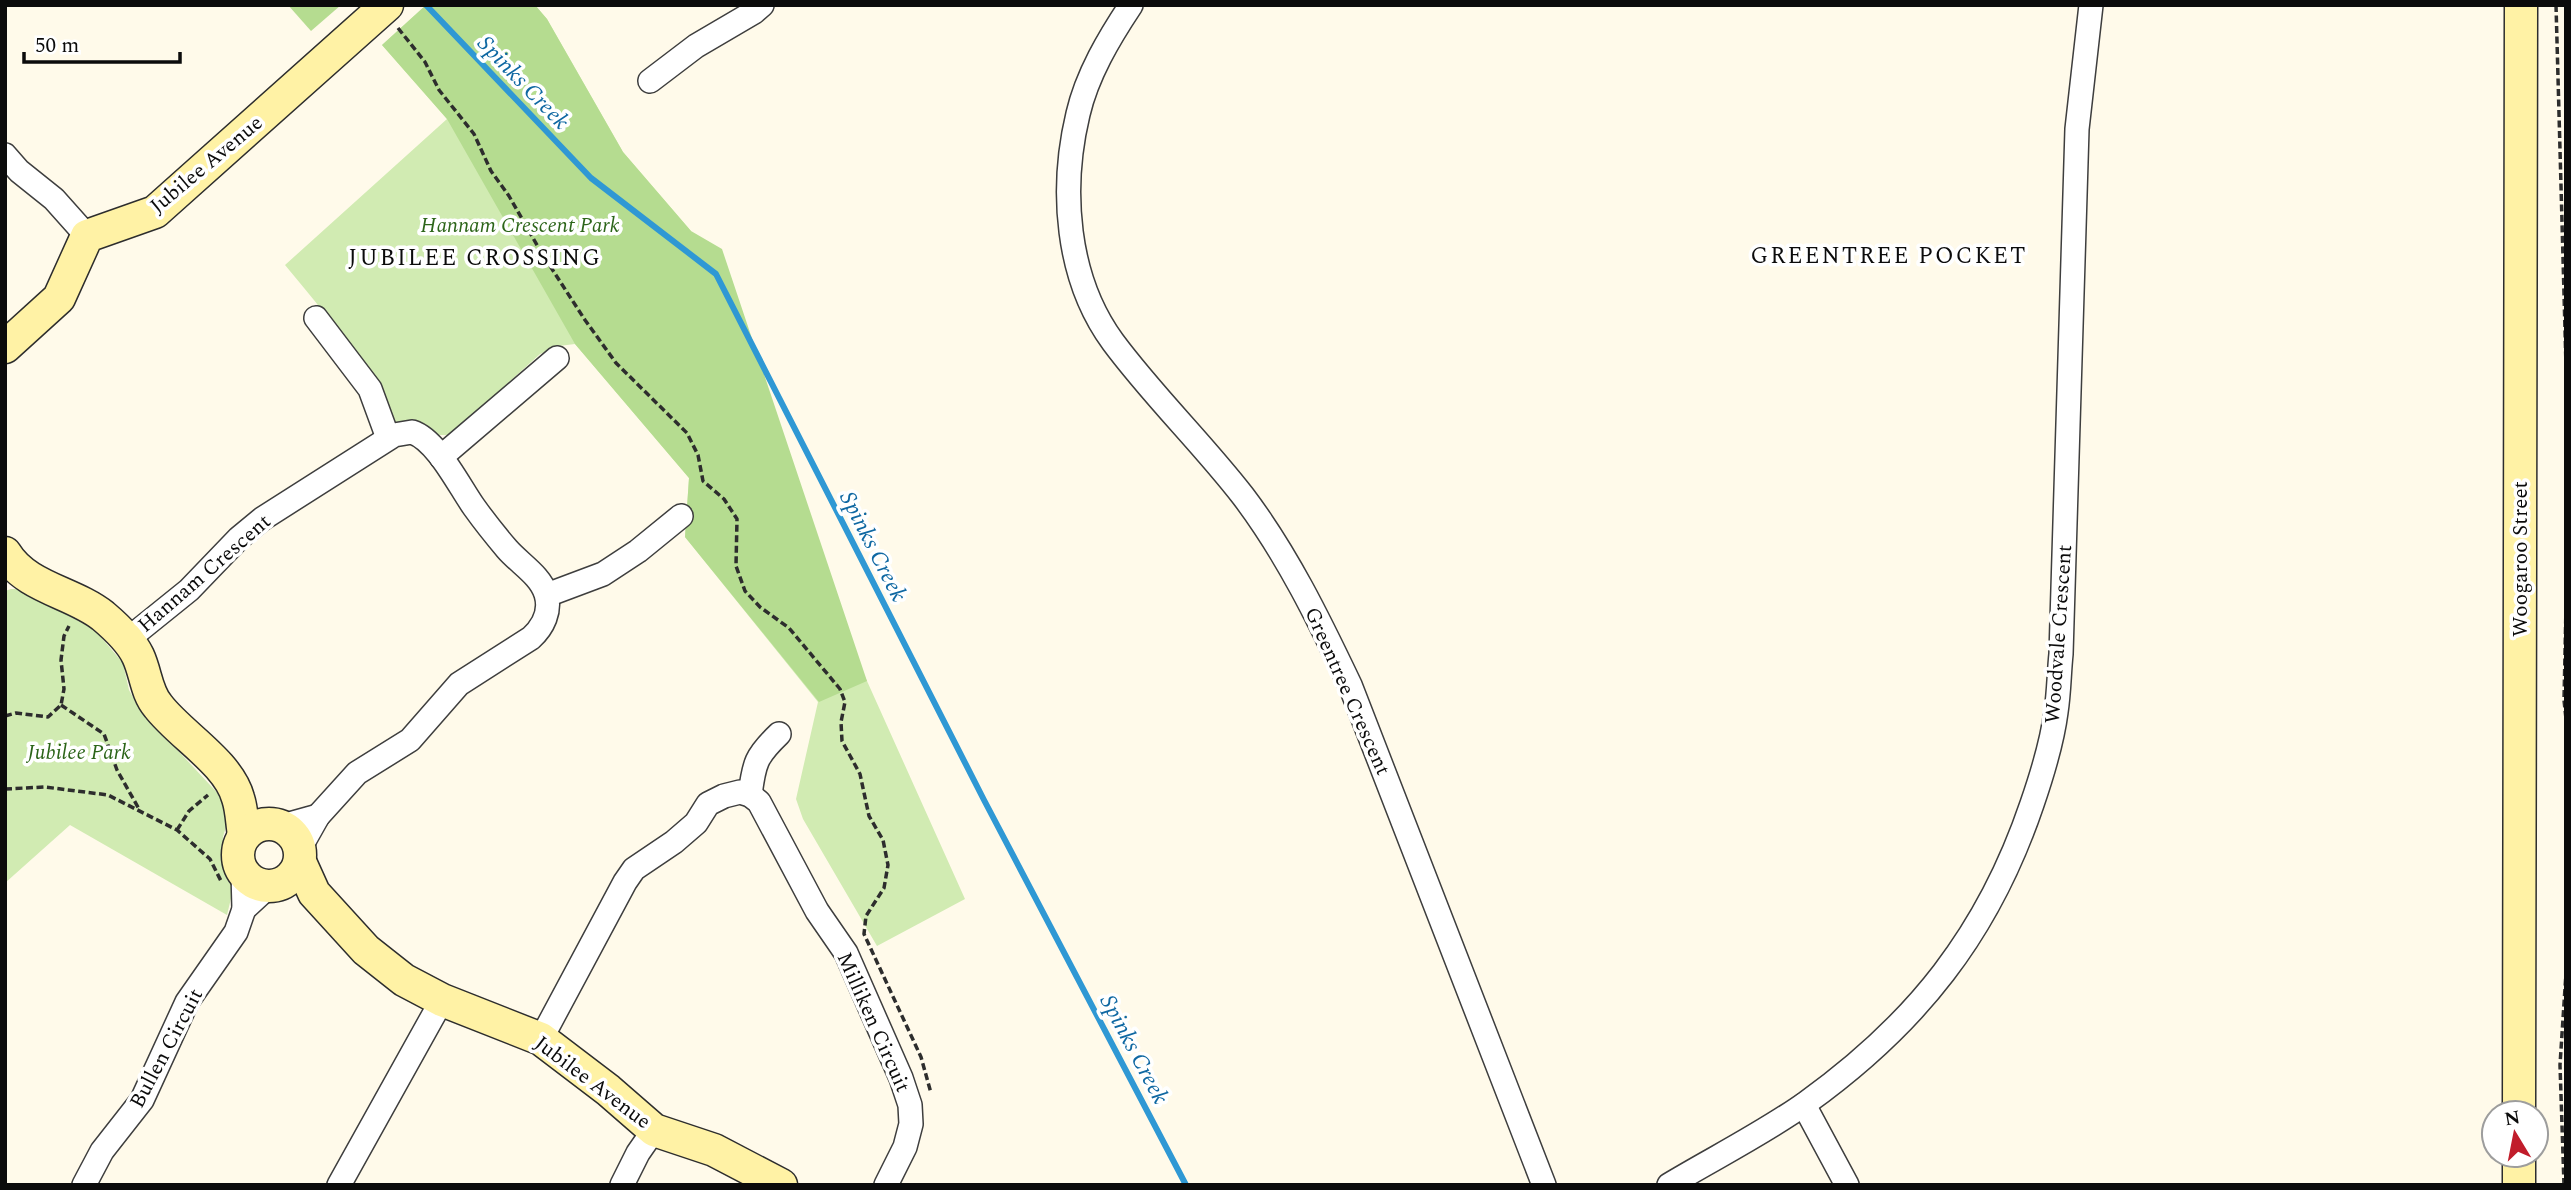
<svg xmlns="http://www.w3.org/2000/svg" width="2571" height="1190" viewBox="0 0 2571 1190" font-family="Spectral,serif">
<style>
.green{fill:#d1ebb2}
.forest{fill:#b5dc90}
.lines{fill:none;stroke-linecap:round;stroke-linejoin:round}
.stream{stroke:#2f98d4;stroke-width:6}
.street-casing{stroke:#3e3e3e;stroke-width:26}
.secondary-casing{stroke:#2d2d2d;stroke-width:35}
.path{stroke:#2d2d2d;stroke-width:3.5;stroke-dasharray:7 3.5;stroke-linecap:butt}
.street{stroke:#fff;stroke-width:23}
.secondary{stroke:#fff2a5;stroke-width:32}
.labels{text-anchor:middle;stroke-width:7;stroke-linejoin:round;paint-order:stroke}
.street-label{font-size:21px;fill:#0b0b0b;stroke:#fff}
.park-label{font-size:21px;font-style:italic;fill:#2c6519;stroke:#fff}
.water-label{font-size:23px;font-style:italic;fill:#0f68a2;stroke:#fff}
.neighbourhood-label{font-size:23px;letter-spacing:2px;fill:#0b0b0b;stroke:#fff}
</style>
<rect width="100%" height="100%" fill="#fffaea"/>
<g class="green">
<path d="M426,5H535L547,19L623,152L691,231L661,254L867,681L965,899L877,946L803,819L796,799L818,702L685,537L689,478L575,344L559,346L540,354L456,430L447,435H438L429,429L395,422C367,364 326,314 285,265L447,119L382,45Z"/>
<polygon points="11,589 20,589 95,630 123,663 129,690 140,710 225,801 228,820 223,837 233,890 227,915 70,825 5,883 5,591"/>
</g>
<g class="forest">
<polygon points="288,5 341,5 311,31"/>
<polygon points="426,5 535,5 547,19 623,152 691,231 722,249 867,681 819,702 685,537 689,478 575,344 447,119 382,45"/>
</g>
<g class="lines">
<polyline class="stream" points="426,5 591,178 716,274 984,800 1186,1185"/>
<g class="street-casing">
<g id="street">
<path d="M1131,5C1109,38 1087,75 1078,114C1060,189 1066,278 1113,342C1153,396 1202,443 1243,496C1287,554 1319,620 1350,685L1544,1185"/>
<polyline points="650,81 696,46 754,12 762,5"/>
<polyline points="5,155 19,171 54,199 87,236"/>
<polyline points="316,318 370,389 388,438"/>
<polyline points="441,457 557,358"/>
<polyline points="547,595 603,574 638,551 681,516"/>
<path d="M127,640L189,590L239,538L262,519L394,435L412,432C437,440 459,486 474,507C484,521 496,536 507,549C520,564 540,575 546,594C551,611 543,627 531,638L459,684L410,740L357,773L318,816L300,848"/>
<path d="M750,795C754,763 756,756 779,734"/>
<polyline points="282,826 318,816"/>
<polyline points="244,909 269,886"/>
<polyline points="541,1039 625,882 634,869 674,842 696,823 708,804 724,796 740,792 750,795 759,802 817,911 846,953 901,1078 910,1105 911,1124 905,1147 886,1185"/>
<polyline points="1804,1105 1847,1185"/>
<polyline points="84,1185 102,1151 142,1100 187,1002 236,932 244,909 243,873"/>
<polyline points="339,1185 442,1000"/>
<polyline points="622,1185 638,1153 654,1130"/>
<path d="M1669,1185C1714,1158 1764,1133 1806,1103C1916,1024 1988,934 2032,804C2042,775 2052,743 2056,712C2059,693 2059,673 2061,654L2077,129L2091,5"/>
</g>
</g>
<g class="secondary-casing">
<g id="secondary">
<polyline points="5,347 59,298 87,236 155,212 387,5"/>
<path d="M5,553C26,588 73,592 103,616C116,627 131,641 138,656C146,673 146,692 158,706C180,735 228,762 238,798C242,810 242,823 244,835"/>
<circle cx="269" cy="855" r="31"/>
<polyline points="300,862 314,893 366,950 404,980 442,1000 541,1039 608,1090 654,1130 714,1150 781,1185"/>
<polyline points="2519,1113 2521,5"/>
<polyline points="2519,1185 2519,1155"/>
</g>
</g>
<g class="path">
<polyline points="2556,5 2566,366"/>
<polyline points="398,28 425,62 439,90 474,134 491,171 509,196 541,252 585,320 616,363 687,433 698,455 703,481 724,499 737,519 736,566 745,591 760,607 789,628 840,689 845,702 841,722 842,741 860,774 869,816 883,840 888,865 884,888 866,916 864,934 921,1057 931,1093"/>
<polyline points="2566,606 2564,700 2566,719"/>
<polyline points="61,705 104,734 117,770 139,809"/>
<polyline points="5,716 16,713 48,717 61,705 64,689 61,660 64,636 69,626"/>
<polyline points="5,789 45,787 108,795 177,830 210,859 221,881"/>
<polyline points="177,830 189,811 208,795"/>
<polyline points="2564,1185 2560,1065 2566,973"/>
</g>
<use href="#street" class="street"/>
<use href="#secondary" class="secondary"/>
</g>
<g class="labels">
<g class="street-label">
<text transform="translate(206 164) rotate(-40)" y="7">Jubilee Avenue</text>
<text transform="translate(2520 559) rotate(-90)" y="7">Woogaroo Street</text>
<text transform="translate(204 573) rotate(-41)" y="7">Hannam Crescent</text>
<text transform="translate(2058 634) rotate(-86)" y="7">Woodvale Crescent</text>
<text transform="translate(1348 691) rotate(66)" y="7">Greentree Crescent</text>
<text transform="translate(874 1022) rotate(66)" y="7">Milliken Circuit</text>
<text transform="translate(166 1048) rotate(-62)" y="7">Bullen Circuit</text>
<text transform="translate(593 1082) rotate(37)" y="7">Jubilee Avenue</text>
</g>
<g class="park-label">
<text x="520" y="232">Hannam Crescent Park</text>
<text x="79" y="759">Jubilee Park</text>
</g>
<g class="water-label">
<text transform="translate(524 82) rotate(46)" y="8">Spinks Creek</text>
<text transform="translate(874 546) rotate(63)" y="8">Spinks Creek</text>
<text transform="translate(1135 1049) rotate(62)" y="8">Spinks Creek</text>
</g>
<g class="neighbourhood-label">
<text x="1889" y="263">GREENTREE POCKET</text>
<text x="475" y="265">JUBILEE CROSSING</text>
</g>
</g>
<rect width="2571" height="1190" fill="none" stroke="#0b0b0b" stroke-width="14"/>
<g transform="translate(2515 1134) rotate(350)"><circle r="33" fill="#ffffff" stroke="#9d9d9d" stroke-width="2"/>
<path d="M0-5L12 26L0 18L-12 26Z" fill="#c11d2b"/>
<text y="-10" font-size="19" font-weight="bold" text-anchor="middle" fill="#0b0b0b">N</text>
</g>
<path d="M24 52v10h156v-10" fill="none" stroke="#0b0b0b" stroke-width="3.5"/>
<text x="35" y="52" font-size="21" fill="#0b0b0b" stroke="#ffffff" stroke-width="5" paint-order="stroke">50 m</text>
</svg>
